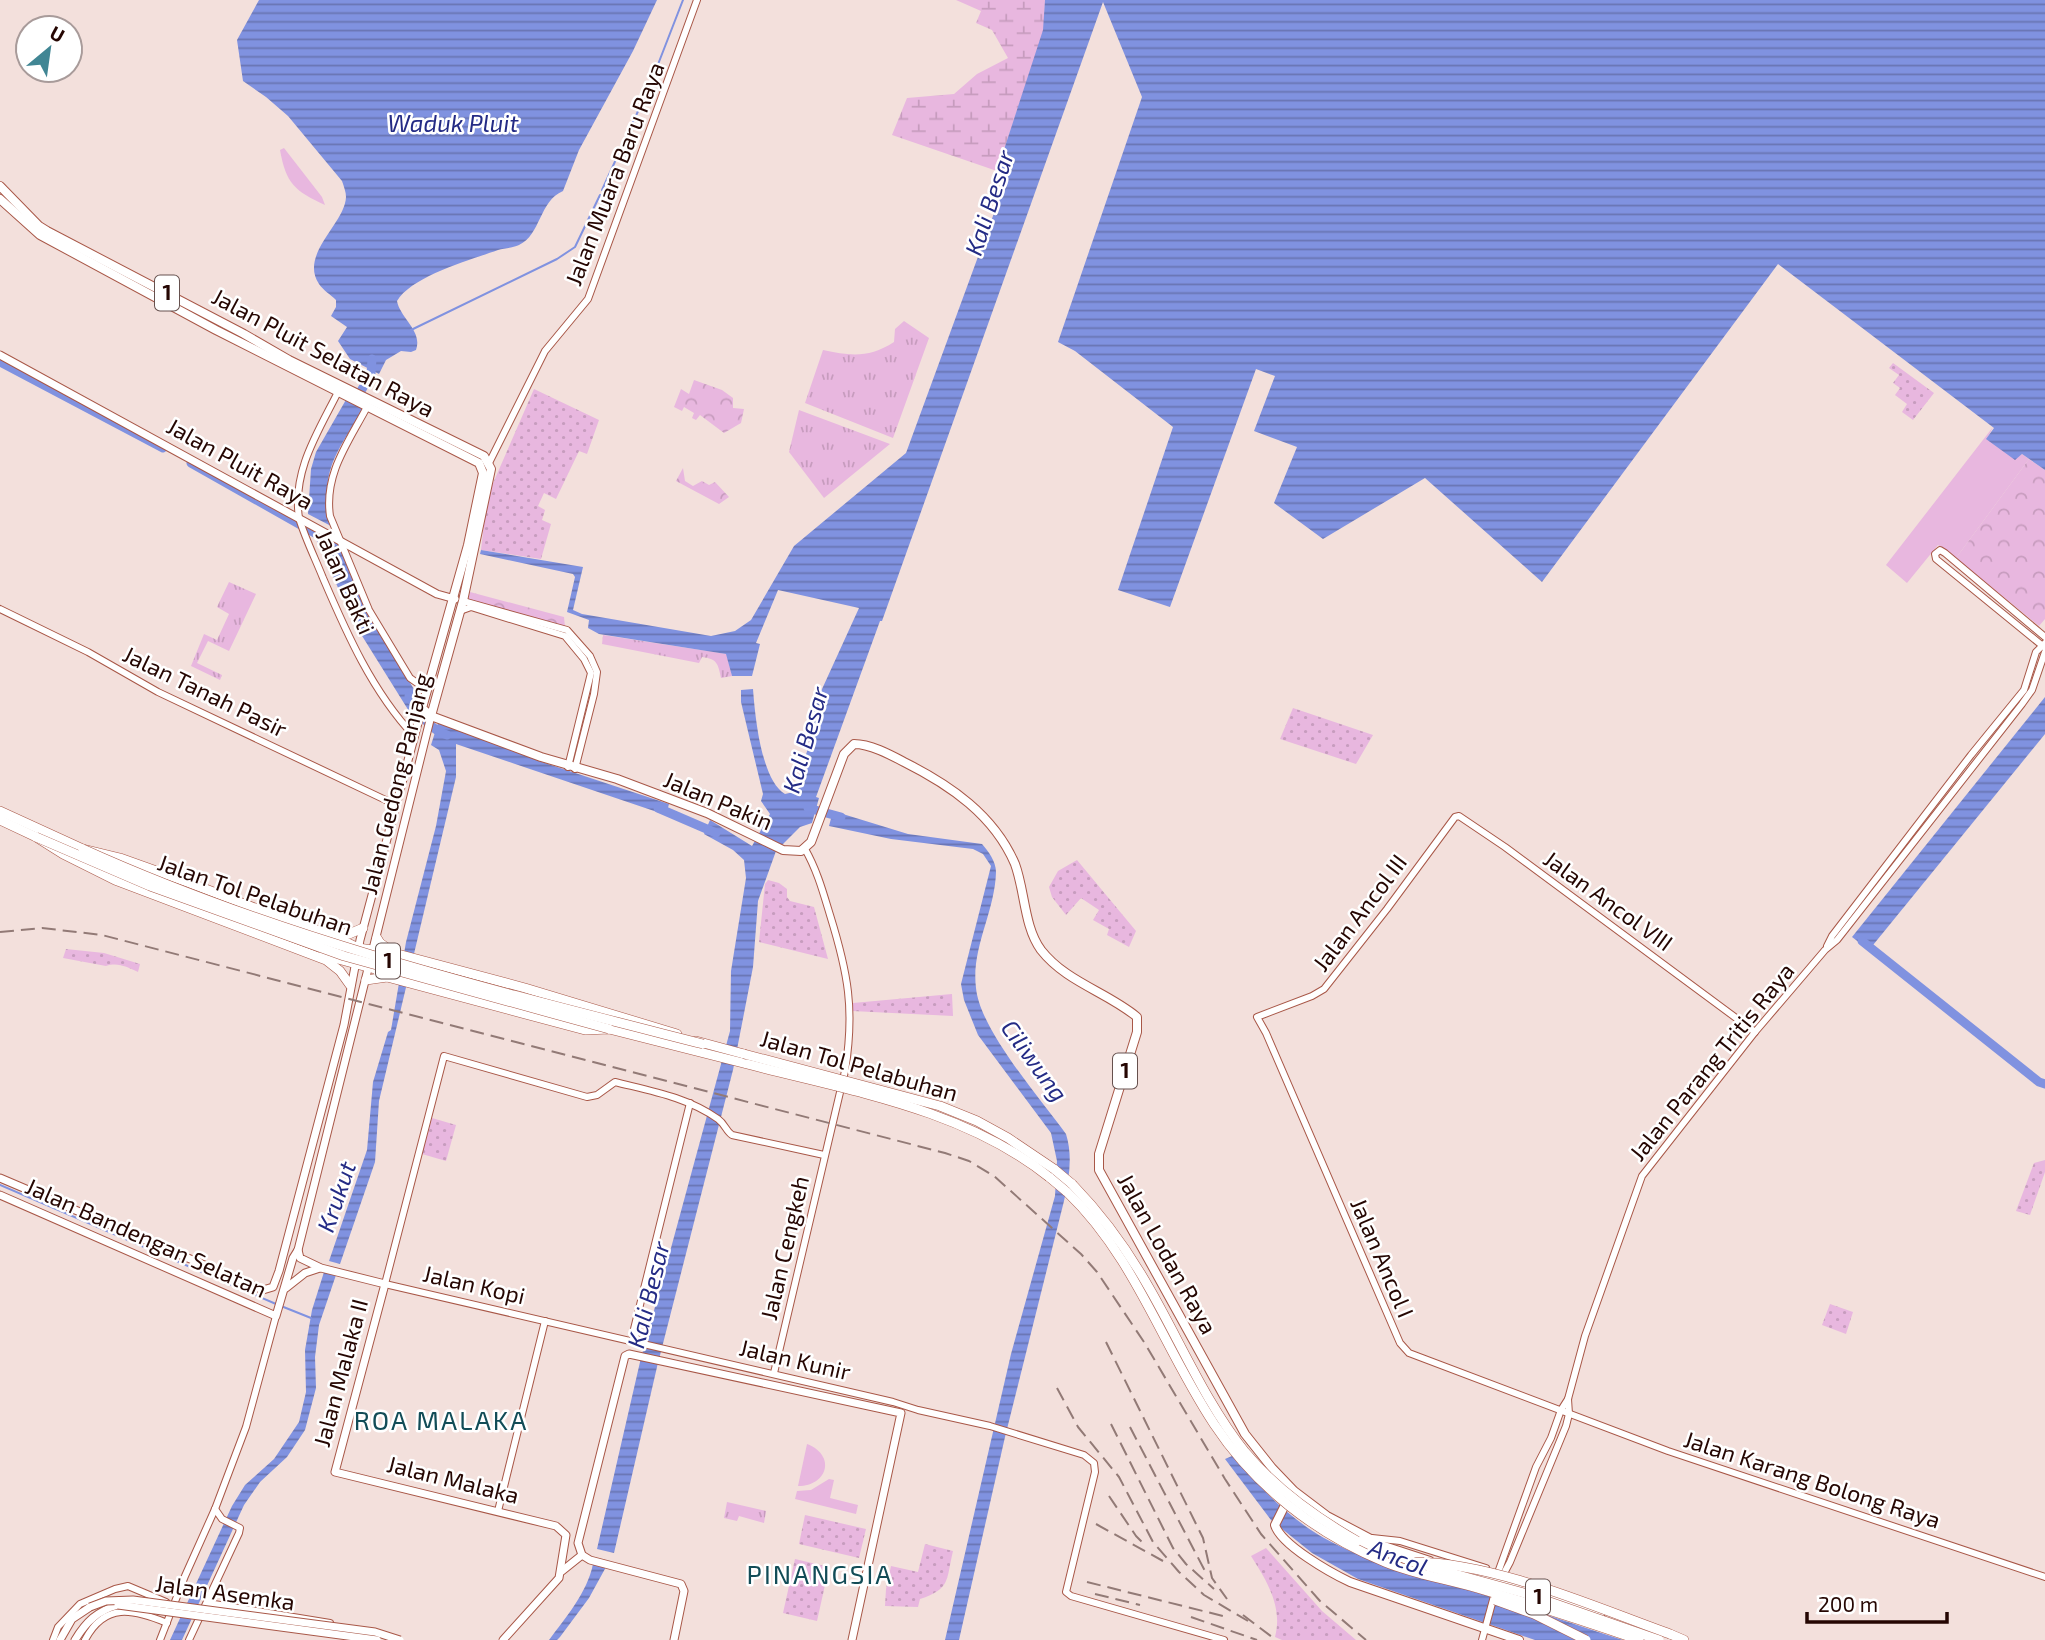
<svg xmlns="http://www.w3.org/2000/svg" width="2045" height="1640" viewBox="0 0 2045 1640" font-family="'Exo 2',sans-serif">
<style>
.grass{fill:url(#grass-dots)}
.forest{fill:url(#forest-crowns)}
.wetland{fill:url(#wetland-marsh)}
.park{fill:url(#park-tufts)}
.garden{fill:#e8b7df}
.water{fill:url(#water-rules)}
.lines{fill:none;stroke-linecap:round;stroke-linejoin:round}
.stream{stroke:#8092e0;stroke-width:2}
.river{stroke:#8092e0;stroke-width:9}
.tertiary-casing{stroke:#a85747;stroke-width:8}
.secondary-casing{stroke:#a85747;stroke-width:9}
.trunk-casing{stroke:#a85747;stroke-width:10}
.motorway-casing{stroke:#a85747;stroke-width:10}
.tertiary{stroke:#fff;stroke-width:6}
.secondary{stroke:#fff;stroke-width:7}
.trunk{stroke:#fff;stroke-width:8}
.motorway{stroke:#fff;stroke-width:9}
.rail{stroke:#927a76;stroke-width:2;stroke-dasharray:14 7;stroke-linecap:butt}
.secondary-bridge-casing{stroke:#a85747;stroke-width:9;stroke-linecap:butt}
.motorway-bridge-casing{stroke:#a85747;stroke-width:10;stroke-linecap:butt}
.secondary-bridge{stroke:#fff;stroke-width:7}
.motorway-bridge{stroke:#fff;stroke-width:9}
.labels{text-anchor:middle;stroke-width:5;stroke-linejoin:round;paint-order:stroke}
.shield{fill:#fff;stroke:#66514e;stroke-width:2}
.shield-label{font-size:21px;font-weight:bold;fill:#250602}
.street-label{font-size:23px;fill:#250602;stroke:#fff}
.water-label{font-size:24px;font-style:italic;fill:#242b85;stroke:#fff}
.quarter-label{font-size:26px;letter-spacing:2px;fill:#124c57;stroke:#fff}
</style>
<defs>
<pattern id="grass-dots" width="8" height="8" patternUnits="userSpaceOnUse" patternTransform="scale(1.75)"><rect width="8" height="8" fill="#e8b7df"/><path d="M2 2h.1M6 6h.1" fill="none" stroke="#c79cbe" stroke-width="1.8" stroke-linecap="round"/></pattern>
<pattern id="forest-crowns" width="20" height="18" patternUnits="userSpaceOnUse" patternTransform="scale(1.75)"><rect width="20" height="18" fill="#e8b7df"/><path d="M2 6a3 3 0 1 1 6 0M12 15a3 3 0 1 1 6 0" fill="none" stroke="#c79cbe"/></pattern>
<pattern id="wetland-marsh" width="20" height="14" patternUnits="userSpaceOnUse" patternTransform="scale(1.75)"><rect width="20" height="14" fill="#e8b7df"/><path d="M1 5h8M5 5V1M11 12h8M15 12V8" fill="none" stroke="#c79cbe"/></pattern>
<pattern id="park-tufts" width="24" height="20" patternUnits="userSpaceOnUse" patternTransform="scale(1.75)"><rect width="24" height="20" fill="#e8b7df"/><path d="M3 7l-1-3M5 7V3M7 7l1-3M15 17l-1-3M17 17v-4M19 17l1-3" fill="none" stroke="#c79cbe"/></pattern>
<pattern id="water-rules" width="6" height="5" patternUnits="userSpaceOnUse" patternTransform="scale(1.75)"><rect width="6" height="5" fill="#8092e0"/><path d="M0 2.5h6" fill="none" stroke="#6975b3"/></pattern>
</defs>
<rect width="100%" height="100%" fill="#f3e0dc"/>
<g class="grass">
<polygon points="1893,363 1934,393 1913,420 1902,412 1907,404 1895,395 1900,388 1893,383 1899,375 1889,368"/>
<polygon points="534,389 599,420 587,454 579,451 556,499 544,493 538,506 545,510 542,520 551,524 541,559 481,550 487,497"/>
<polygon points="1293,708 1373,735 1356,764 1280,739"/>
<polygon points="1077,860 1136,931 1129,947 1107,935 1109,929 1093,920 1099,910 1081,898 1066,915 1052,897 1049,887 1058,871"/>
<polygon points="768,880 779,883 787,889 787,897 790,901 814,907 828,959 759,942 765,884"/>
<path d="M66,949L104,953L140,964L138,972C127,967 118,962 106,966L63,958Z"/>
<polygon points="952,994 953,1016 852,1011 853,1003"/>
<polygon points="432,1118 456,1125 446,1161 422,1154"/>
<polygon points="2045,1160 2045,1172 2030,1215 2016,1211 2034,1163"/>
<polygon points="1830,1304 1853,1312 1846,1334 1822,1325"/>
<polygon points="805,1515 866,1529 859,1558 799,1544"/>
<path d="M925,1544L953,1551C946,1580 951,1589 920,1599L918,1607L885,1606L886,1589L891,1566L918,1572Z"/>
<path d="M1266,1548L1322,1611L1356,1640H1282L1275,1637C1283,1607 1267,1581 1251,1556Z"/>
<polygon points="795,1559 829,1567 817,1621 783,1613"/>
</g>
<g class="forest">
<polygon points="694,380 722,390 733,398 733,408 744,409 741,423 724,433 700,415 696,420 692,418 694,413 684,407 682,411 674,407 681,389 689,394"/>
<polygon points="2029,459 2045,470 2045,619 2039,626 1956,558"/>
<polygon points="683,468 685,481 693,486 702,481 709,485 715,482 729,497 719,504 676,481"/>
<polygon points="470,592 564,617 565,627 467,604"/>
</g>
<polygon class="wetland" points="956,0 1045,0 1044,30 997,171 892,135 907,98 954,94 977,74 1008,58 992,30 976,23 981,11"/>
<g class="park">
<path d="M904,321L929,338L893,438L805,403L823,350C851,356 869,358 894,342L895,329Z"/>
<polygon points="799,410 890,444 824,498 789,452"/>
<polygon points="229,582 256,594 229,651 208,641 197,663 222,675 220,680 191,666 204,634 217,640 229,614 217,607"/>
<path d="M603,635L727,654L732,676L721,678C718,663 717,659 702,657L699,663L602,644Z"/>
<polygon points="727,1502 766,1511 764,1523 739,1516 737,1521 724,1518"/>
</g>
<g class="garden">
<path d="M284,148L322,197L325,205C295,191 286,184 280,150Z"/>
<polygon points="1993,427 1987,439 2015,459 2022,454 2029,459 1956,558 1938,545 1907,583 1886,565"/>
<path d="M807,1444C836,1455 828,1486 798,1486Z"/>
<polygon points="829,1479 834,1480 830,1498 858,1505 856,1514 795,1499 797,1491 811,1490"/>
</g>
<g class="water">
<path d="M259,0H657L633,51L579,150L563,191C539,201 541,235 519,245C513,248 505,248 498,250C470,260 412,276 397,301C400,318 423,331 416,350L411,352L401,351L386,360L379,374L350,359L338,341L347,327L331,316L336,307V300C331,295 323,290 319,284C299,254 345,224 346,197C346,192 344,187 342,181L288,116L266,97L243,81L237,40Z"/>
<path d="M1045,0H2045V470L2022,454L2015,460L1986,439L1994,428L1778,264L1542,582L1425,478L1323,539L1274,503L1297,447L1254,431L1275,376L1256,369L1170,607L1118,590L1173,427L1075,351L1058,342L1142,97L1103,2L882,621H880L816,797L819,798L812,823L800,827L776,851L758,901L753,967L733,1070L657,1367L614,1553L597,1549L640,1362L730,1031L731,971L746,878L744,860L733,850L704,834L710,820L752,846L770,814L761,801L763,794L741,702V690L753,689C755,715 761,780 785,794L794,792L810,742L808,741L812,711L859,608L778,590L756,643L760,644L752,676H732L726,654L599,634L588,628L589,620L567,612L575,577L573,574L480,554L481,550L583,567L573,610L582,614L711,636L735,631L751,620L794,546L906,453L1008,175L997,171L1043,30Z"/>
<path d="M347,398L364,407C337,454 319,468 331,526L308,514L311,469L316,452Z"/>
<polygon points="311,528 337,541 368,612 418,696 412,716 354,623"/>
<polygon points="2045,697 2045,734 1869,950 1852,937"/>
<polygon points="438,723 539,761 669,804 666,815 456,744 456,777 379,1101 375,1162 340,1264 329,1261 367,1150 373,1082 388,1032 391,1030 406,942 436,826 446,771 439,750 431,745"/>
<path d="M833,811L908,834L982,844C988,851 996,861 996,872C995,912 971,948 976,988C980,1030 1040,1098 1066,1134C1073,1157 1069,1178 1064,1201L1005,1437L959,1640H945L1011,1354L1055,1196L1057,1161L1051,1133L978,1035L964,1000L961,984L991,866L983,854L973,849L891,839L829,826Z"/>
<polygon points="324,1272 336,1275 319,1325 315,1357 316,1388 305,1430 287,1457 260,1482 244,1505 182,1640 170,1640 232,1506 245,1485 274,1459 299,1422 306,1392 305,1350 312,1310"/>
<path d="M1232,1456C1260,1487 1287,1517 1324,1538C1374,1566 1431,1579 1485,1595C1532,1609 1577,1625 1623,1640H1535L1358,1579L1312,1553L1271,1520L1225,1459Z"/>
<path d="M593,1564L606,1567L589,1598L560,1637L557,1640H549C566,1617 587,1593 593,1564Z"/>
</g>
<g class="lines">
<g class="stream">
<polyline points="602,190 650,85 683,0"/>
<polyline points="411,330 557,259 575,247 600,195"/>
<polyline points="0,1185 276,1304"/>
<polyline points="281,1306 311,1318"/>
</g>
<g class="river">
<polyline points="0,362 163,448"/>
<polyline points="355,401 371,374 372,359"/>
<polyline points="191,463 322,537"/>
<path d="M409,696C419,711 428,729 447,735"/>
<polyline points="658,808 716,833"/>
<polyline points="808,808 841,817"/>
<polyline points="1862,941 2039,1082 2045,1084"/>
</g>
<g class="tertiary-casing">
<g id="tertiary">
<path d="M338,392C318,432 292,471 299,518C305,538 315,558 323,578C347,634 372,691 414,736"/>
<path d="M367,407C348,443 324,474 330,516L369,610L410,678L427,690"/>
<polyline points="489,463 545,351 588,299 697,0"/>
<polyline points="463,601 567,630 590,656 597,672 594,694 575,769"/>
<polyline points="0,609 88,652 158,692 394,804"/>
<polyline points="460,611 471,607 565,636 584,659 591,673 568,767"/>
<polyline points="2044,647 1936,559 1935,554 1940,550 1945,553 2045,637"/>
<polyline points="1827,946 1832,936 1971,755 2024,690 2036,652 2045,643"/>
<polyline points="1755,1032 1505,847 1459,816 1455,817 1387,909 1324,989 1312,996 1257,1017 1266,1033 1400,1343 1409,1353 1668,1451 2045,1577"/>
<path d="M824,1155L732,1135C726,1131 725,1124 718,1119C687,1097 651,1091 615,1082L597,1095L587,1097L444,1056L385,1284L893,1402L918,1410L990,1426L1084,1455L1094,1463L1095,1472L1066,1592L1071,1596L1224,1640"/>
<polyline points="642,1343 636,1338 634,1329 690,1103"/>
<path d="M774,1373L845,1071C855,1010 848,973 830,915C823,892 817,870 805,849"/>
<polyline points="498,1511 545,1321"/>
<polyline points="1372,1538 1400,1541 1486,1568"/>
<polyline points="1502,1577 1510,1562 1566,1426 1569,1414 1568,1399 1585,1336 1642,1176 1755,1032 1825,950 1837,940 2022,704 2032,690 2045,652"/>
<polyline points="1496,1578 1536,1467 1551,1438 1561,1410 1568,1399"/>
<polyline points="208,1603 330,1623"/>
<polyline points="53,1640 58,1627 80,1604 115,1589 128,1586 166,1602"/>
<path d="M85,1640C105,1602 133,1609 167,1623"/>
<polyline points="160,1640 185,1576 215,1509 246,1427 276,1316"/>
<polyline points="189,1640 239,1533 240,1528 222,1519 215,1509"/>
<polyline points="1482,1640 1494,1596"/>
</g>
</g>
<g class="secondary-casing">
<g id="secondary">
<polyline points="0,355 437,594 455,599"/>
<polyline points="0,1178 263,1290 273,1287 279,1271 344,1025 360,940 422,708"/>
<polyline points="0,1195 276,1316 293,1258 298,1250 431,716"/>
<polyline points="298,1250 300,1258 321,1268 385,1284 335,1472 556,1526 566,1535 559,1578 503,1640"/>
<polyline points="286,1288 305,1273 320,1268"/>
<polyline points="562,1571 582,1555"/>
<polyline points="60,1640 72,1619 90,1607"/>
<path d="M75,1640C86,1622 97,1611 118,1605"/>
<polyline points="674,1640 684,1591 681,1584 590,1560 582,1555 578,1543 625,1356 629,1354 901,1413 852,1640"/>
</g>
</g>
<g class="trunk-casing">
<g id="trunk">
<polyline points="0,186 39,226 47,231 244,334 289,360 484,456 491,469 463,601 431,716"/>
<path d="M0,199L40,235L216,330L479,463L483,473L468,545L422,708L431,716L541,757L617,779L707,813L783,850L801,851L811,842L844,754L854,744C870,744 889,754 904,762C950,785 994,815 1015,864C1025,891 1024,927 1041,950C1066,982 1107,992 1137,1017V1032L1099,1154V1170L1245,1434L1272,1468L1294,1491L1327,1516L1384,1546L1430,1561"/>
<path d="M1288,1499L1275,1525C1281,1545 1331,1573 1350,1582L1519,1640"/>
<polyline points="1466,1571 1601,1613"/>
</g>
</g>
<g class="motorway-casing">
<g id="motorway">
<polyline points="0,811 83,849 120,858 190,883 260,910 334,936 358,948 394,953"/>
<polyline points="0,820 36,837 63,854 115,880 326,960 340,971 350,985"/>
<polyline points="334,933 349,934 363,928"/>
<polyline points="377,938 380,943 394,953 525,988 677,1034"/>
<polyline points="323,955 375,969 387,977"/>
<polyline points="366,980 387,977 585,1030 609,1029 747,1064"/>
<polyline points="696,1041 744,1054"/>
<polyline points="1054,1169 1072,1184"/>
<polyline points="1049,1177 1067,1192"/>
<polyline points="1357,1541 1414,1562"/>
<polyline points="1670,1634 1684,1640"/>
</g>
</g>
<use href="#tertiary" class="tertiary"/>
<use href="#secondary" class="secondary"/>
<use href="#trunk" class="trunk"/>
<use href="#motorway" class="motorway"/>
<g class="rail">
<polyline points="0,932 42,928 102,935 945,1153 969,1161 994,1176 1081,1254 1097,1272 1144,1342 1225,1479 1261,1534 1320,1601 1366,1640"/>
<polyline points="1106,1342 1203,1538 1212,1578 1227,1599"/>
<polyline points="1057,1388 1078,1427 1119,1477 1153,1542 1179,1572 1204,1595 1248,1621"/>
<polyline points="1111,1424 1173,1548 1186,1564 1214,1589"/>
<polyline points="1130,1427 1206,1573"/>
<polyline points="1109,1496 1136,1536 1144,1544"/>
<polyline points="1096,1524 1163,1561"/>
<polyline points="1087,1582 1227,1617"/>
<polyline points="1095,1594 1140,1605"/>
<polyline points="1243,1615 1276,1640"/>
<polyline points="1191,1617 1257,1640"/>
</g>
<g class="secondary-bridge-casing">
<g id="secondary-bridge">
<polyline points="118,1605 377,1640"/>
<polyline points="90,1607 106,1601 133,1600 375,1632 400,1640"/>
</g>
</g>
<g class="motorway-bridge-casing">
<g id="motorway-bridge">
<polyline points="36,837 150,886 344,956 609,1029"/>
<path d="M83,849C282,939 492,990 703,1044"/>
<polyline points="744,1054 940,1106 977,1121 1008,1138 1054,1169"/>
<path d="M747,1064C851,1091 964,1109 1049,1177"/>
<path d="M1072,1184C1102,1215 1127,1249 1148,1286C1180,1341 1205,1402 1245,1452C1276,1489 1315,1517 1357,1541"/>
<path d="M1067,1192C1135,1257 1163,1347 1214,1424C1255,1486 1316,1534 1385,1562C1414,1574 1446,1579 1477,1588C1531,1604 1585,1621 1639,1640"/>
<path d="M1414,1562C1496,1563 1592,1606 1670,1634"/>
<polyline points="1429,1567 1524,1593 1659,1640"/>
<polyline points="1495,1600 1534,1614 1586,1640"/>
</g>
</g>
<use href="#secondary-bridge" class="secondary-bridge"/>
<use href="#motorway-bridge" class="motorway-bridge"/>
</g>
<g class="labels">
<g class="shield">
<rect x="155" y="275.5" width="24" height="35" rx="5"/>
<rect x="376" y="943.5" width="24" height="35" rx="5"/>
<rect x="1113" y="1053.5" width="24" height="35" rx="5"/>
<rect x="1526" y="1579.5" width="24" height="35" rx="5"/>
</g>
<g class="shield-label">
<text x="167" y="300">1</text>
<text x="388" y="968">1</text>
<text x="1125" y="1078">1</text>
<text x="1538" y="1604">1</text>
</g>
<g class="street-label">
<text transform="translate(615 174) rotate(-69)" y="8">Jalan Muara Baru Raya</text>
<text transform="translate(323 353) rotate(28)" y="8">Jalan Pluit Selatan Raya</text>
<text transform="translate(240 464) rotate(29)" y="8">Jalan Pluit Raya</text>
<text transform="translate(345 582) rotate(66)" y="8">Jalan Bakti</text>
<text transform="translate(205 692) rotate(26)" y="8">Jalan Tanah Pasir</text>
<text transform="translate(396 784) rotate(-76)" y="8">Jalan Gedong Panjang</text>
<text transform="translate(718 801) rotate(23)" y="8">Jalan Pakin</text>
<text transform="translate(255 895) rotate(19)" y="8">Jalan Tol Pelabuhan</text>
<text transform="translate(1608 901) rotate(36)" y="8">Jalan Ancol VIII</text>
<text transform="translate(1360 913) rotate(-53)" y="8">Jalan Ancol III</text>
<text transform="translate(1712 1062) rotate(-51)" y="8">Jalan Parang Tritis Raya</text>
<text transform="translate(859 1066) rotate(16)" y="8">Jalan Tol Pelabuhan</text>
<text transform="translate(146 1238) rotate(24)" y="8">Jalan Bandengan Selatan</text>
<text transform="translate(785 1248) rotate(-77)" y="8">Jalan Cengkeh</text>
<text transform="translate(1167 1254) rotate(61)" y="8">Jalan Lodan Raya</text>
<text transform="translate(1382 1258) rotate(67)" y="8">Jalan Ancol I</text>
<text transform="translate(474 1285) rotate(13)" y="8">Jalan Kopi</text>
<text transform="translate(795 1360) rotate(13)" y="8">Jalan Kunir</text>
<text transform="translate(341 1373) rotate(-75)" y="8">Jalan Malaka II</text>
<text transform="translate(453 1480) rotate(14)" y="8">Jalan Malaka</text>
<text transform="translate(1812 1480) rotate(18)" y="8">Jalan Karang Bolong Raya</text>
<text transform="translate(225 1593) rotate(8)" y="8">Jalan Asemka</text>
</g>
<g class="water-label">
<text x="453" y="132">Waduk Pluit</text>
<text transform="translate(990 203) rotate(-72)" y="8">Kali Besar</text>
<text transform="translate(806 740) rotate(-74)" y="8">Kali Besar</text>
<text transform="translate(1034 1061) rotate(54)" y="8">Ciliwung</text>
<text transform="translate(337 1197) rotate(-71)" y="8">Krukut</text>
<text transform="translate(649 1295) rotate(-76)" y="8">Kali Besar</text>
<text transform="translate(1398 1558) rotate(21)" y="8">Ancol</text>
</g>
<g class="quarter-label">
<text x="441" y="1430">ROA MALAKA</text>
<text x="820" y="1584">PINANGSIA</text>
</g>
</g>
<g transform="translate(49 49) rotate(29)"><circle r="33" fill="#ffffff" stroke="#a89b9a" stroke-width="2"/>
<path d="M0-5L12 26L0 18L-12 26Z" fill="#418694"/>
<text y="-10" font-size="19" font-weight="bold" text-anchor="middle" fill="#250602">U</text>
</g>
<path d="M1807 1612v10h140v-10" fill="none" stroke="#250602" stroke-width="3.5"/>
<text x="1818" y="1612" font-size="21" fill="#250602" stroke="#ffffff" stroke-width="5" paint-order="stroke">200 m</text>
</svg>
